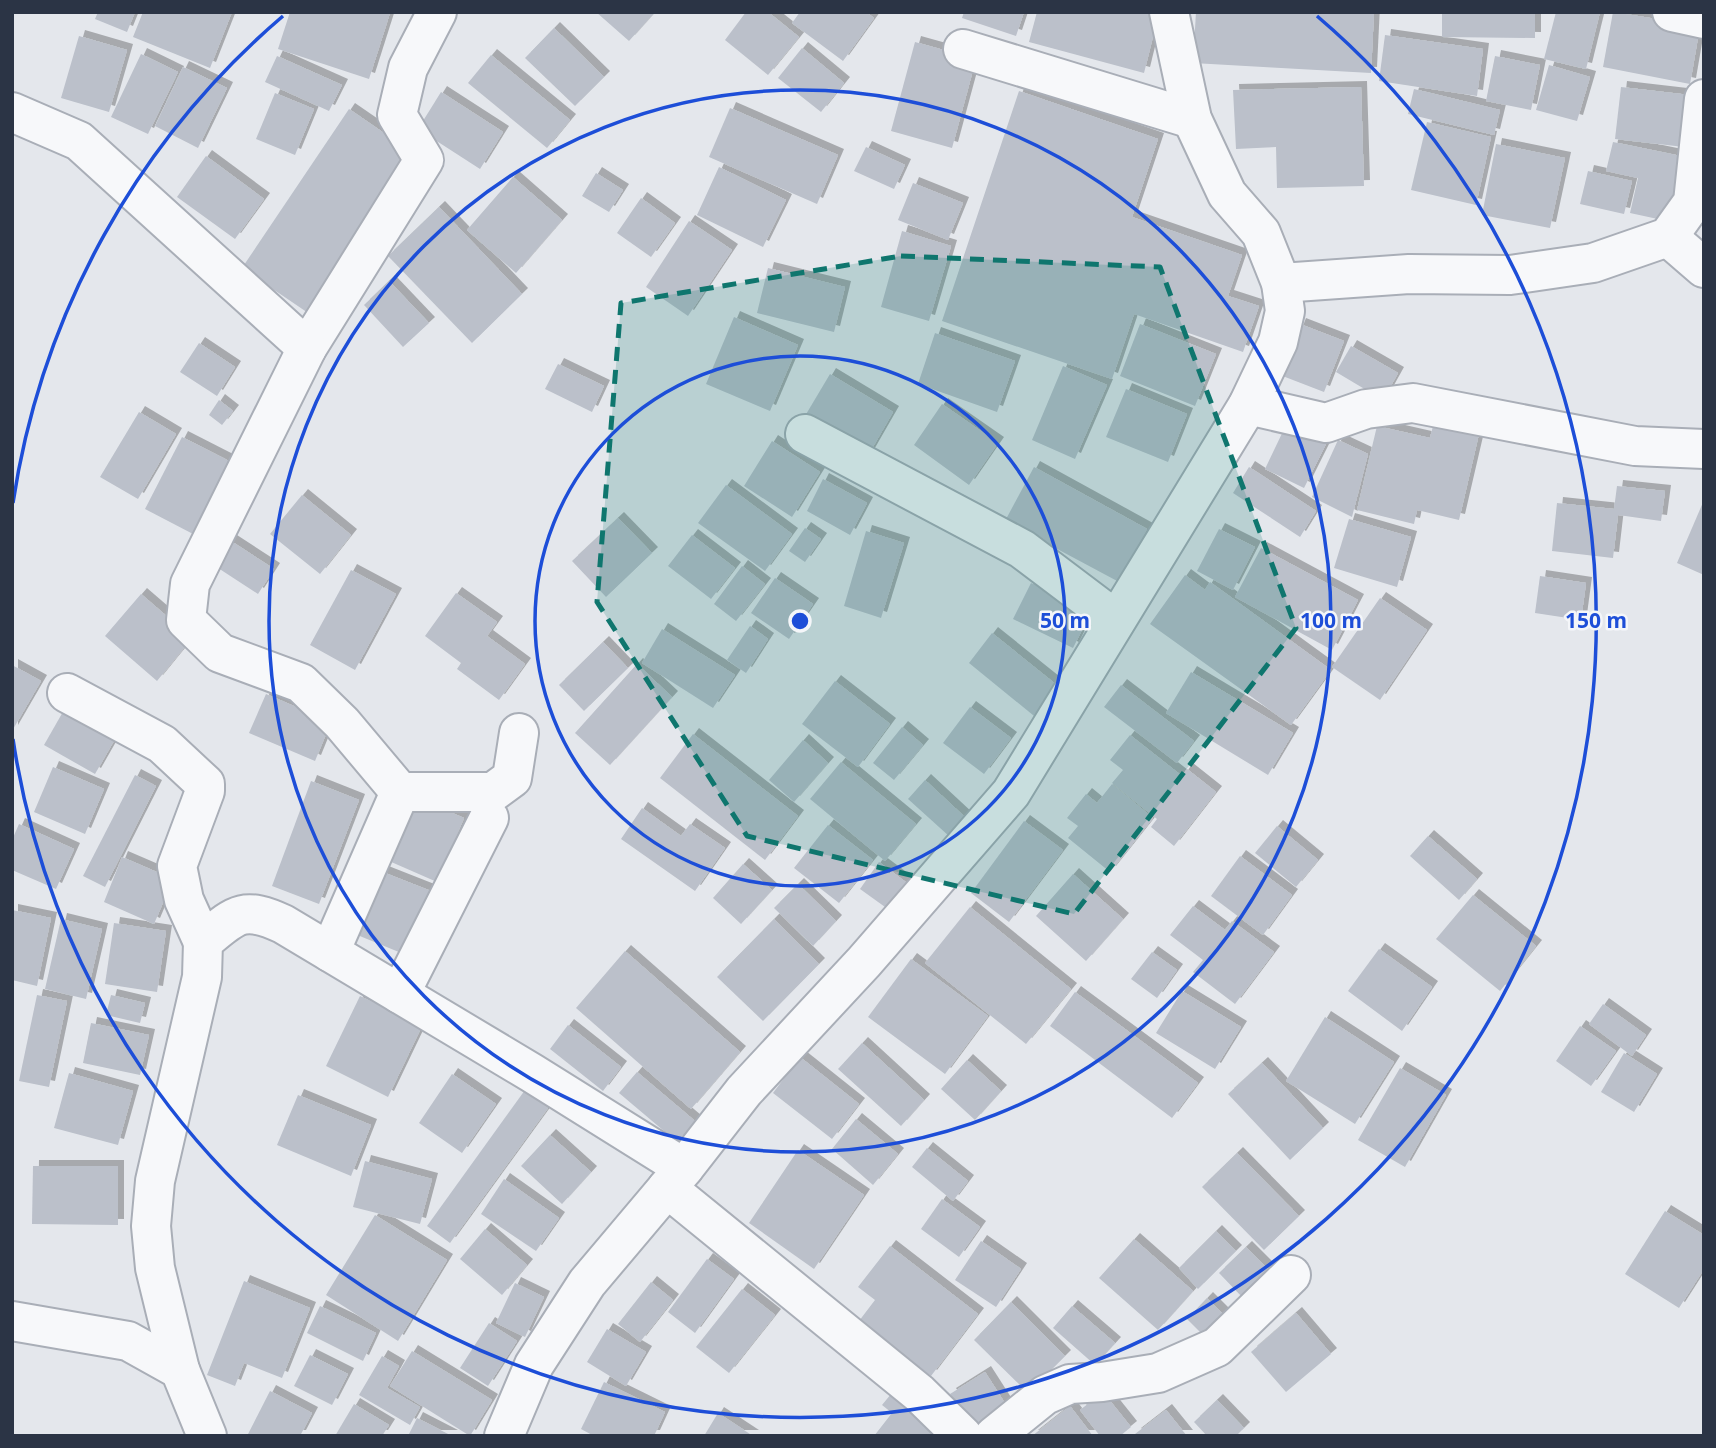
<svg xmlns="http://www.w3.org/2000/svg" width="1716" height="1448" viewBox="0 0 1716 1448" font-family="'Noto Sans',sans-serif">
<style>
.building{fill:#bbc0ca;filter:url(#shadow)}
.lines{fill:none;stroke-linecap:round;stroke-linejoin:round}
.minor-casing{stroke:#a9aeb7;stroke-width:42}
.minor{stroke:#f7f8fa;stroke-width:38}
.marked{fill:#0f766e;fill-opacity:0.2;stroke:#0f766e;stroke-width:5;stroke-dasharray:14 9;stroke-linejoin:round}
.ring{fill:none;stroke:#1d4ed8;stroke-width:3.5}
.centre{fill:#1d4ed8;stroke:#f4f6f9;stroke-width:3.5}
.ring-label{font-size:21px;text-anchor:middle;font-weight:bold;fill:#1d4ed8;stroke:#f4f6f9;stroke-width:5;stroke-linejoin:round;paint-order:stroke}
</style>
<defs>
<filter id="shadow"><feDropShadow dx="6" dy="-6" stdDeviation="0" flood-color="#0004"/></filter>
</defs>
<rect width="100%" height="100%" fill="#e4e7ec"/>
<g class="building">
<polygon points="98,12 135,12 127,32 95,19"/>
<polygon points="143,12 232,12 210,68 133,37"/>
<polygon points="290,12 390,13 369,79 278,49"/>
<polygon points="596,12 655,12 629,41"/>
<polygon points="746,12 768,12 799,37 768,75 725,40"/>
<polygon points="800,12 866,12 874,18 843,61 792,23"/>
<polygon points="964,12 1024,12 1016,36 962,18"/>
<polygon points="1037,12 1159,12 1144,73 1029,42"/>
<polygon points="1196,12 1374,12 1371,73 1193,63"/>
<polygon points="1442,12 1535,12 1535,38 1442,37"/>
<polygon points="1556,12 1600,12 1586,69 1544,59"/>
<polygon points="1613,12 1700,26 1690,84 1603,67"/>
<polygon points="554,28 604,77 575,106 525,58"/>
<polygon points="1385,35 1483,49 1477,96 1379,81"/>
<polygon points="79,36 127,50 109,112 61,98"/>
<polygon points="915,42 976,59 952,148 891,131"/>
<polygon points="802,48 844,83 821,112 778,78"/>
<polygon points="141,54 178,72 148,134 111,117"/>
<polygon points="491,55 570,120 547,148 468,83"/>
<polygon points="277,56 342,85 329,111 265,82"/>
<polygon points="1495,56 1540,65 1531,110 1486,101"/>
<polygon points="1549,65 1590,77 1577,121 1536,110"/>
<polygon points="183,67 227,88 198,148 155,126"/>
<polygon points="1361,87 1364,186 1277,188 1276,147 1236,149 1233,90"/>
<polygon points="1621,87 1690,95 1684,147 1615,139"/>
<polygon points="1414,89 1500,110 1494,135 1408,114"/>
<polygon points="1019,91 1158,139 1132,217 1242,255 1228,296 1259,306 1243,352 1134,314 1112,379 942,321"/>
<polygon points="441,92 503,132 480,169 418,129"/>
<polygon points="275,93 314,109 295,155 256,139"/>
<polygon points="730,108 838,155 817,204 709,157"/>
<polygon points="349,109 423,160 317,319 242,268"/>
<polygon points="1427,122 1491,137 1476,205 1411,190"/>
<polygon points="1613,142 1681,156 1667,221 1630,213 1638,178 1606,171"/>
<polygon points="1496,144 1565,158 1550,228 1482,215"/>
<polygon points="866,147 905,165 894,189 854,171"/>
<polygon points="206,156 264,199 235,239 177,197"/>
<polygon points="719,167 786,200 763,247 697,215"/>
<polygon points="1588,171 1632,181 1624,214 1580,204"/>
<polygon points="596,173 623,190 609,212 582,196"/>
<polygon points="513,177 562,220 516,273 467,230"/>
<polygon points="913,183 963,203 948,240 898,220"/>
<polygon points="641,198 675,223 651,257 617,233"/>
<polygon points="439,207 522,294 472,343 388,256"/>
<polygon points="689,221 732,250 688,316 646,287"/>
<polygon points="902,231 951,246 929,321 881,307"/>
<polygon points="768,268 845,287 834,332 757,313"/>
<polygon points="389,281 429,323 403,347 364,305"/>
<polygon points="734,317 798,345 770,411 706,384"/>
<polygon points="1140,324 1216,354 1195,406 1120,376"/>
<polygon points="1300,324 1344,341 1324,392 1280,375"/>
<polygon points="935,333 1015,361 997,412 918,384"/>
<polygon points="199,343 235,367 217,396 180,372"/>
<polygon points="1351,346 1398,373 1383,400 1336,372"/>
<polygon points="558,364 604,386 592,412 545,389"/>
<polygon points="1063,366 1107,385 1075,459 1032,440"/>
<polygon points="830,374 893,412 866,459 802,421"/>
<polygon points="1126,389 1187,414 1168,462 1106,437"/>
<polygon points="219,400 233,411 222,425 209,415"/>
<polygon points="942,404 998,443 969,485 914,445"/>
<polygon points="1437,410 1482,421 1459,520 1417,510 1414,524 1357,510 1377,426 1430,438"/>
<polygon points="139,412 176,434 138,499 100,477"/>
<polygon points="1286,425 1326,444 1304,488 1265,469"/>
<polygon points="182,437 231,462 193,534 145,509"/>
<polygon points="1338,440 1368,454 1352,517 1312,497"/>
<polygon points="772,441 820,472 792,517 744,486"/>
<polygon points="1034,467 1147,529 1119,582 1005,521"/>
<polygon points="1249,467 1316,511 1300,537 1233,493"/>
<polygon points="823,479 867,503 850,535 807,511"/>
<polygon points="726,485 792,534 765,571 698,523"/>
<polygon points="1617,486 1665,491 1661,521 1618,515 1613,558 1552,551 1557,503 1614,509"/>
<polygon points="302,495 351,535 320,574 270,534"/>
<polygon points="1704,500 1704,575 1677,563"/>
<polygon points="618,518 652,553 606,597 572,561"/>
<polygon points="1349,519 1411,537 1397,587 1334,568"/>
<polygon points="805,528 821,539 805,562 789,551"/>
<polygon points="1219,529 1255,547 1233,590 1197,571"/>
<polygon points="866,531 904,543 881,618 844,606"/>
<polygon points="692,535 735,568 711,599 668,566"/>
<polygon points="231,541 274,569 258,594 215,566"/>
<polygon points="1261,548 1358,600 1332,650 1235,597"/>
<polygon points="742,566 765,584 736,621 714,604"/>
<polygon points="351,570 396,594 355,670 310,645"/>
<polygon points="1185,575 1205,590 1210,582 1331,670 1291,725 1150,624"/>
<polygon points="1540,576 1586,583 1581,620 1535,613"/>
<polygon points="775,578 813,604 789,639 751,613"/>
<polygon points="1031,583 1091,612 1073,648 1013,619"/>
<polygon points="456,593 497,622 487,636 525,664 499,700 457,669 461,663 425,636"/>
<polygon points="141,594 192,638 157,681 105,636"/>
<polygon points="1380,598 1427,630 1380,700 1332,667"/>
<polygon points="750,626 768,639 746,673 727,660"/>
<polygon points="662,629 735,675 713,708 642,663"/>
<polygon points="992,633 1063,690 1039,720 969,663"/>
<polygon points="603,642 628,668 584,711 559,685"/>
<polygon points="637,664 672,697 610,765 575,733"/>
<polygon points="12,665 41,681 12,731"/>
<polygon points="1191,672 1293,733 1268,775 1166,713"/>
<polygon points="835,681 890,724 858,767 802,724"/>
<polygon points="1121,685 1194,741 1177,763 1104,707"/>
<polygon points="266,694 331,722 315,761 249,733"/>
<polygon points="970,707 1011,738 984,774 943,743"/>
<polygon points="64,710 115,739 95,774 44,745"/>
<polygon points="902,727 923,745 894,780 873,763"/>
<polygon points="693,734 798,816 765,860 660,778"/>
<polygon points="1130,735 1182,776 1187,769 1216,792 1174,846 1151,827 1157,819 1112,783 1123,770 1110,760"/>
<polygon points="803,740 828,763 794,802 769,780"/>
<polygon points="841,762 916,824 885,861 810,799"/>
<polygon points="53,767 104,789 85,834 34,812"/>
<polygon points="135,775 156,786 105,887 83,876"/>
<polygon points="925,780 967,819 950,837 908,799"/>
<polygon points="311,781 359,800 319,904 272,886"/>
<polygon points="1112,784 1153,818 1110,872 1068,838 1078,826 1067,818 1086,794 1097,803"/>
<polygon points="417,798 464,818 437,882 389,861"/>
<polygon points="642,808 681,836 690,824 725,848 695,891 621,839"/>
<polygon points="1024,821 1063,850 1009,922 971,893"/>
<polygon points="19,824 74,849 56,889 12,870 12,840"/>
<polygon points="828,825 873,860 839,903 794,868"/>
<polygon points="1277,826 1318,860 1296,887 1255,853"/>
<polygon points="1428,836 1477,879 1459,900 1410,856"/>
<polygon points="1240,856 1292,895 1263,935 1211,896"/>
<polygon points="122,857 173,879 154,924 104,902"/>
<polygon points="879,862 911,886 892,912 860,889"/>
<polygon points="743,864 772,890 741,924 713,898"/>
<polygon points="375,869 436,893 411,957 350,932"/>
<polygon points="1073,874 1123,919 1086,961 1036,916"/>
<polygon points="798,884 836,921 813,946 774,908"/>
<polygon points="1473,895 1536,946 1500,991 1436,939"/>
<polygon points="1193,906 1225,930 1232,921 1274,952 1235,1004 1193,972 1203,960 1170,935"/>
<polygon points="970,907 1071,989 1026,1044 925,963"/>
<polygon points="12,910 51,918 37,986 12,980"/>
<polygon points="61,919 102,929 86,999 45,989"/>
<polygon points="774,919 819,964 763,1021 717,977"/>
<polygon points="114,923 166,931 157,992 105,984"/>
<polygon points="1379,949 1432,987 1402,1031 1348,991"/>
<polygon points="625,951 740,1052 691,1109 576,1008"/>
<polygon points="1152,952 1177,970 1157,998 1131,979"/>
<polygon points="911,959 988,1016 945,1074 868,1017"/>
<polygon points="1182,991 1241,1027 1215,1069 1156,1033"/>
<polygon points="1075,992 1198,1083 1172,1118 1050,1026"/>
<polygon points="37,995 67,1001 49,1087 19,1081"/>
<polygon points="111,995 145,1003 140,1023 106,1015"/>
<polygon points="360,996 422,1026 388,1097 326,1066"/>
<polygon points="1603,1004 1646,1035 1632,1056 1589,1024"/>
<polygon points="1325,1017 1394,1062 1355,1124 1286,1081"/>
<polygon points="91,1023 149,1035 140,1075 83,1063"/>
<polygon points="568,1025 621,1067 603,1091 550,1049"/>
<polygon points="1580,1026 1616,1051 1591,1086 1556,1061"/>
<polygon points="862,1043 924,1100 901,1126 838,1069"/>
<polygon points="1624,1053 1657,1074 1634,1112 1601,1092"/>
<polygon points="800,1057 859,1104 832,1139 773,1093"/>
<polygon points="967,1060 1001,1091 975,1120 941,1089"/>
<polygon points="1262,1063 1323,1128 1290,1160 1228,1094"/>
<polygon points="1400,1068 1446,1095 1405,1167 1358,1140"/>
<polygon points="637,1072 695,1121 677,1142 619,1093"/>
<polygon points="69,1073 133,1091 118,1145 54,1128"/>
<polygon points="452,1074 496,1104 462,1153 419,1123"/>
<polygon points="525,1090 548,1108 450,1243 427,1226"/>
<polygon points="298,1095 371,1125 351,1176 277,1145"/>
<polygon points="856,1119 898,1154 873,1185 832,1149"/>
<polygon points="550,1135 591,1172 562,1204 521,1166"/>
<polygon points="927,1148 968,1181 953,1201 912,1167"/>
<polygon points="798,1150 864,1195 814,1269 749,1223"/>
<polygon points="1237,1153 1299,1216 1264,1250 1202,1187"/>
<polygon points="365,1161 432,1179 420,1224 353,1207"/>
<polygon points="33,1166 118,1166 118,1225 32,1224"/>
<polygon points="504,1179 559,1218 536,1251 481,1214"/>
<polygon points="942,1199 980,1227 959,1257 921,1229"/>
<polygon points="1665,1211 1704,1235 1704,1269 1679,1308 1625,1274"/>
<polygon points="375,1215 447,1260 398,1341 326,1295"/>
<polygon points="485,1229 527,1265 502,1295 460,1259"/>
<polygon points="1216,1231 1236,1251 1198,1289 1179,1268"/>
<polygon points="1134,1239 1193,1291 1158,1330 1099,1278"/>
<polygon points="981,1241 1021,1269 996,1307 955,1280"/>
<polygon points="890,1246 978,1314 931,1376 859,1321 875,1300 858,1287"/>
<polygon points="1246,1247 1270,1271 1243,1298 1219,1273"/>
<polygon points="707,1259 734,1279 695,1333 668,1312"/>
<polygon points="244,1281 310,1308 282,1378 244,1363 235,1386 207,1375"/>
<polygon points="651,1282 673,1300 640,1342 618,1324"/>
<polygon points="515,1283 544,1297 525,1337 496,1323"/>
<polygon points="742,1289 775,1315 729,1373 696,1347"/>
<polygon points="1207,1298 1229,1320 1209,1341 1187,1319"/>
<polygon points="1011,1302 1065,1356 1028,1393 974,1340"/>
<polygon points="320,1306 376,1333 363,1361 307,1333"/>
<polygon points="1072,1306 1115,1343 1095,1365 1053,1328"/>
<polygon points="1296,1313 1331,1354 1286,1392 1251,1352"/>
<polygon points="489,1323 517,1341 488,1386 460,1368"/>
<polygon points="607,1329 646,1352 626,1386 587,1362"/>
<polygon points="412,1351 492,1400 470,1436 390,1386"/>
<polygon points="310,1355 348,1374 332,1405 294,1386"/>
<polygon points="382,1356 399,1366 387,1388 420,1407 410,1425 359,1395"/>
<polygon points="985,1372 1010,1411 975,1433 950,1394"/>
<polygon points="604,1382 665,1412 654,1436 594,1436 581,1429"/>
<polygon points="896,1388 940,1423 930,1436 874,1436 892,1413 882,1405"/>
<polygon points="270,1391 312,1413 300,1436 247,1436"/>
<polygon points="1103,1392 1131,1427 1120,1436 1100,1436 1080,1410"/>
<polygon points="1217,1400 1244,1428 1236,1436 1207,1436 1194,1422"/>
<polygon points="354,1404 389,1425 382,1436 335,1436"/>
<polygon points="1070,1406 1093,1436 1032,1436"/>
<polygon points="1166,1410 1187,1436 1137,1436 1135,1434"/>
<polygon points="718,1413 753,1436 704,1436"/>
<polygon points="417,1418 452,1436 408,1436"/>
</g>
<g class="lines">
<g class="minor-casing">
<g id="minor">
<polyline points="437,12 408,68 397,115 424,160 307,348 190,584 186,620 220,653 301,683 342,723 400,792 493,792 512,778 519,733"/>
<polyline points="1672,12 1704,19"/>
<polyline points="963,49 1192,119"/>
<polyline points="12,112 79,141 307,348"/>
<polyline points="1668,237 1704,268"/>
<polyline points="1281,283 1409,274 1510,275 1593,263 1668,237 1693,202 1704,99"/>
<polyline points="1248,405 1326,423 1366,409 1413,403 1635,446 1704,449"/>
<polyline points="805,434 1022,549 1116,620"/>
<polyline points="67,693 162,744 205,784 205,791 177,866 184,900 203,942"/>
<polyline points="330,952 400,792"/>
<polyline points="400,994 489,818"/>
<polyline points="667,1188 919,1393 963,1436"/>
<polyline points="12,1321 128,1341 180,1370 207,1436"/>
<path d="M180,1370L155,1268L151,1226L155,1181L202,977L203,942C235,915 242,905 283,924L532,1073L684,1168"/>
<polyline points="504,1436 534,1365 587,1283 684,1168 744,1091 864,962 1011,793 1248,405 1278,342 1285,311 1281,283 1261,233 1227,194 1192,119 1169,12"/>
<polyline points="994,1436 1045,1395 1070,1384 1102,1382 1158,1373 1217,1347 1291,1275"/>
</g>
</g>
<use href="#minor" class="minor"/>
</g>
<path class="marked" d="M901,256L1160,267L1296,628L1074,914L747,836L597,602L621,303Z"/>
<g class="ring">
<circle cx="800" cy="621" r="265"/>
<circle cx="800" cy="621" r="531"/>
<path d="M13 503A796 796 0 0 1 283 16M1317 16A796 796 0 1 1 13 739"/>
</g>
<circle cx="800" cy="621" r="10" class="centre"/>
<g class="ring-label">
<text x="1065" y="628">50 m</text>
<text x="1331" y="628">100 m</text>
<text x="1596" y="628">150 m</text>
</g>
<rect width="1716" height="1448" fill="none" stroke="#2b3445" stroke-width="28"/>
</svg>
